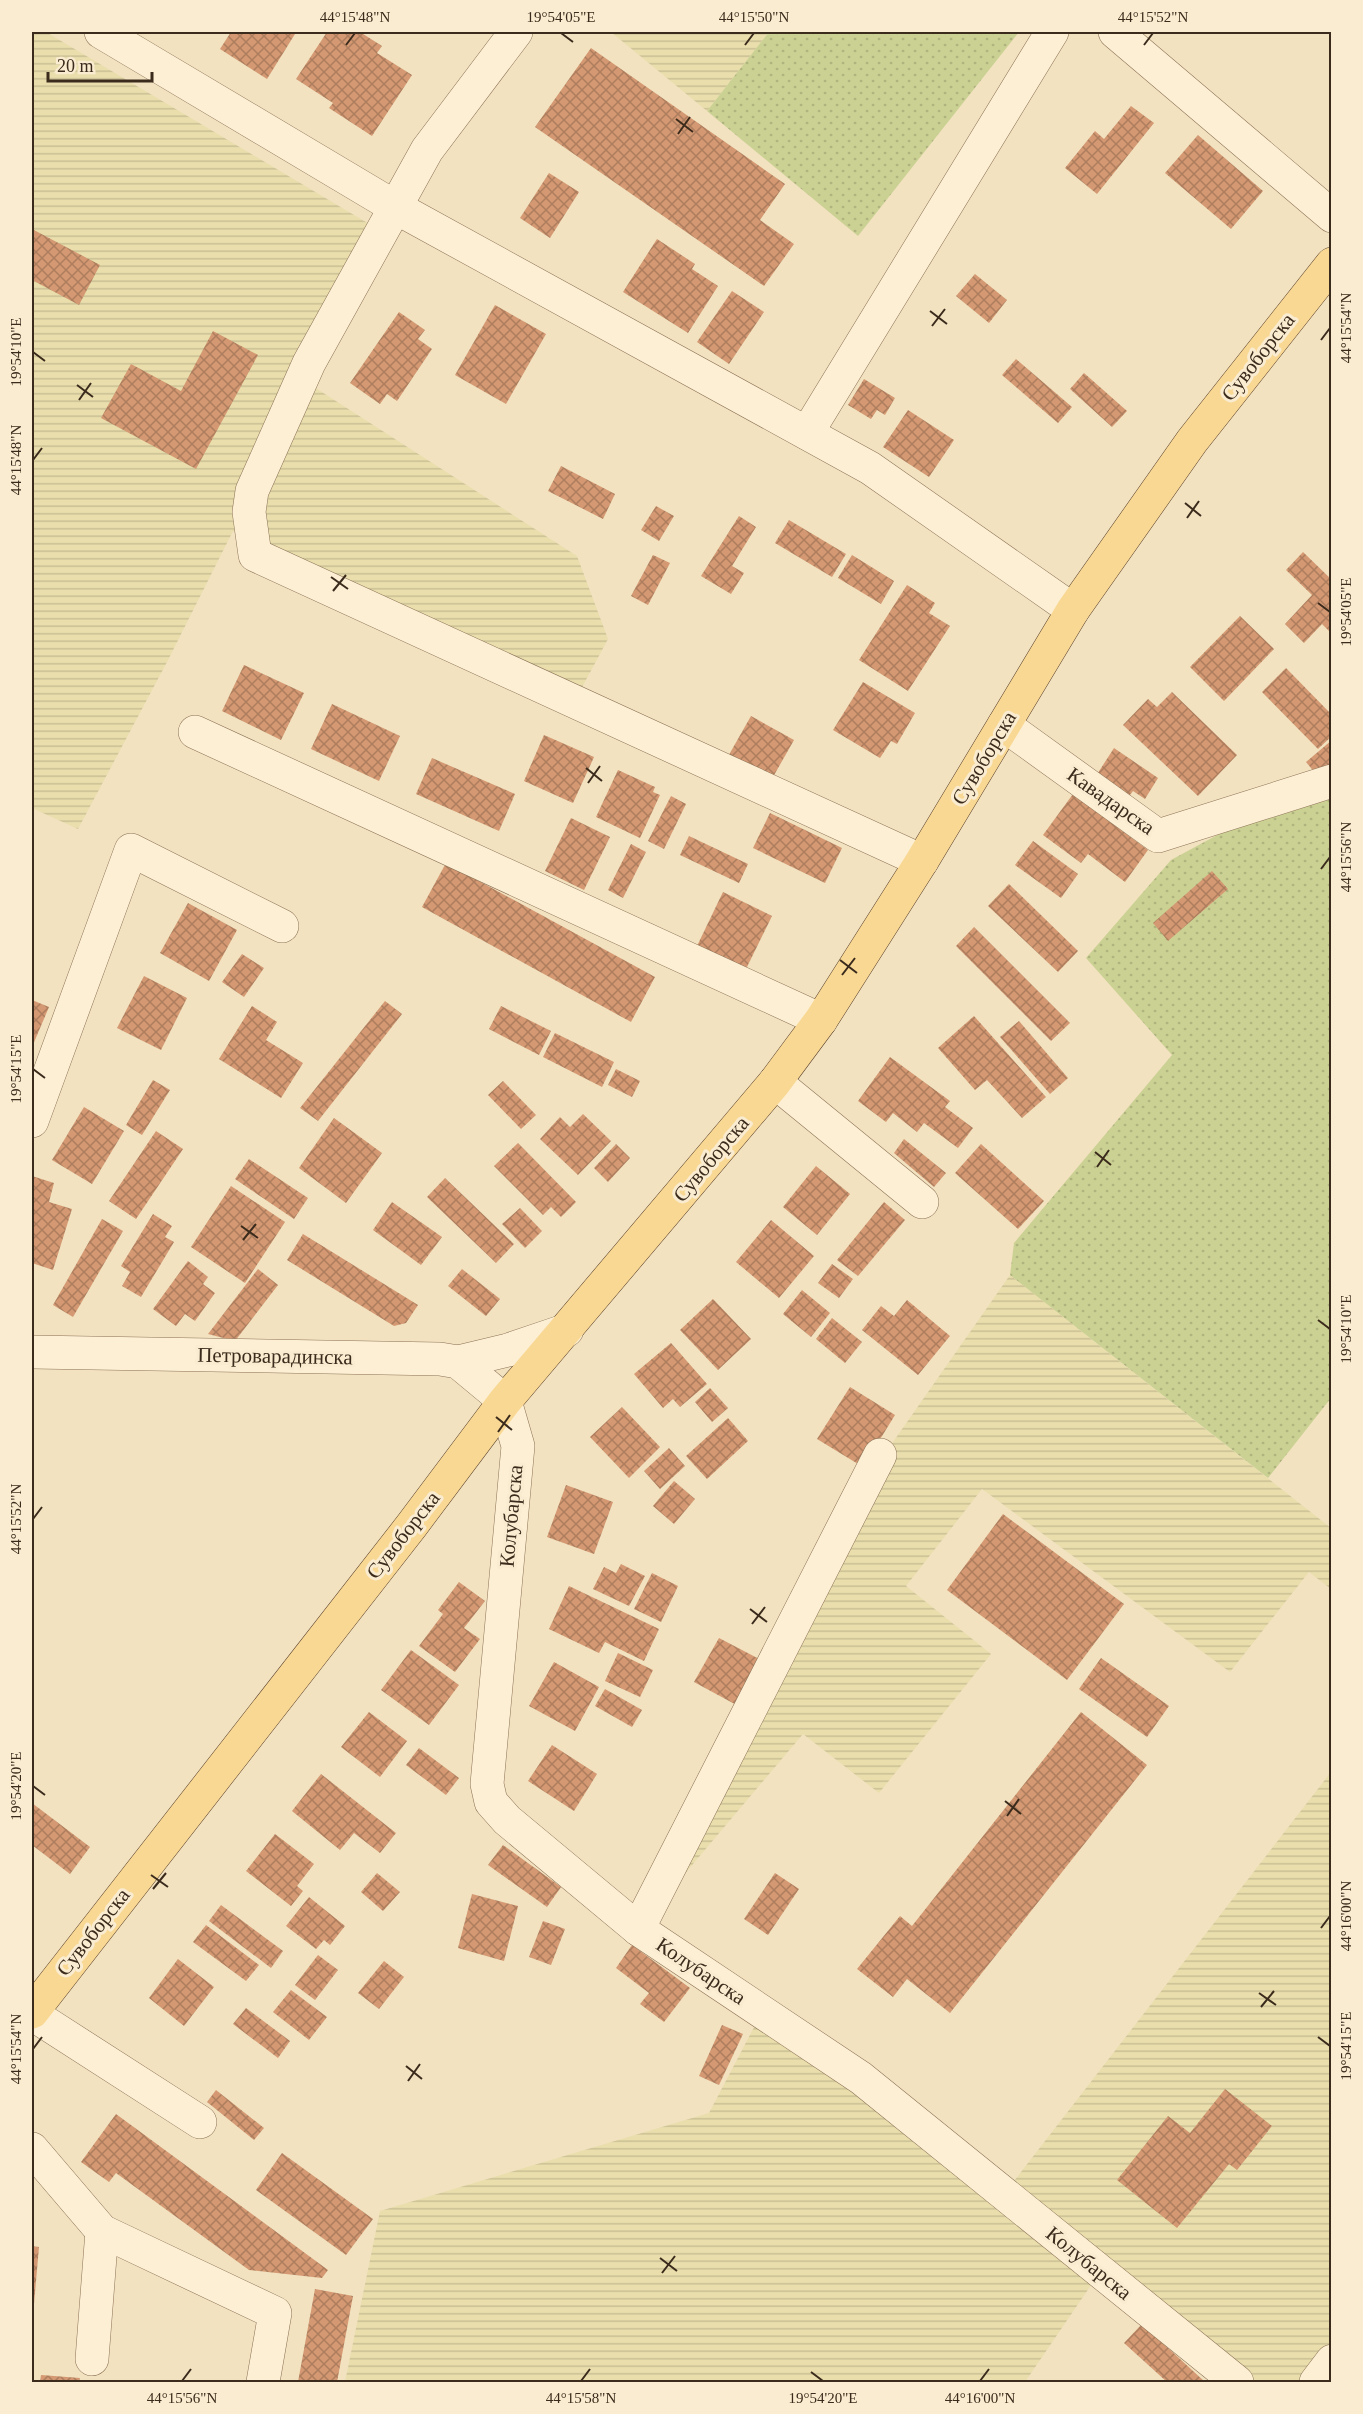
<svg xmlns="http://www.w3.org/2000/svg" width="1363" height="2414" viewBox="0 0 1363 2414" font-family="'Times New Roman',serif">
<style>
.farmland{fill:url(#farmland-rules)}
.grass{fill:url(#grass-dots)}
.building{fill:url(#building-cross-hatch)}
.lines{fill:none;stroke-linecap:round;stroke-linejoin:round}
.minor-casing{stroke:#8d7256;stroke-width:34}
.major-casing{stroke:#5a402b;stroke-width:34}
.minor{stroke:#fcefd4;stroke-width:33}
.major{stroke:#f9d894;stroke-width:33}
.ticks{fill:none;stroke:#3b2b1c;stroke-width:2}
.labels{text-anchor:middle;stroke-width:6;stroke-linejoin:round;paint-order:stroke}
.street-label{font-size:21px;fill:#3b2b1c;stroke:#f9ecd0}
.neatline{fill:none;stroke:#3b2b1c;stroke-width:2}
.ticks-label{font-size:15px;text-anchor:middle;fill:#3b2b1c}
</style>
<defs>
<pattern id="farmland-rules" width="6" height="5" patternUnits="userSpaceOnUse" patternTransform="scale(1.5)"><rect width="6" height="5" fill="#e9deac"/><path d="M0 2.5h6" fill="none" stroke="#c9bf93"/></pattern>
<pattern id="grass-dots" width="8" height="8" patternUnits="userSpaceOnUse" patternTransform="scale(1.5)"><rect width="8" height="8" fill="#cbd193"/><path d="M2 2h.1M6 6h.1" fill="none" stroke="#afb47e" stroke-width="1.8" stroke-linecap="round"/></pattern>
<pattern id="building-cross-hatch" width="8" height="8" patternUnits="userSpaceOnUse" patternTransform="scale(1.5)"><rect width="8" height="8" fill="#d49972"/><path d="M0 0l8 8M0 8l8-8" fill="none" stroke="#ad7d5d"/></pattern>
</defs>
<rect width="100%" height="100%" fill="#f2e2c0"/>
<g class="farmland">
<polygon points="32,32 46,32 391,237 311,385 577,556 608,639 580,691 233,531 167,662 78,829 32,808"/>
<polygon points="611,32 769,32 707,111"/>
<polygon points="1010,1275 1331,1528 1331,1589 1309,1572 1230,1672 982,1489 906,1586 991,1654 879,1793 803,1734 638,1929 886,1452"/>
<polygon points="1331,1772 1331,2382 1237,2382 1100,2272 1025,2382 345,2382 380,2211 709,2113 762,2012 1004,2194"/>
</g>
<g class="grass">
<polygon points="769,32 1019,32 858,236 707,111"/>
<polygon points="1331,799 1331,1398 1268,1478 1010,1275 1014,1243 1172,1055 1086,958 1171,860 1232,827"/>
</g>
<g class="building">
<polygon points="231,32 291,32 295,34 267,79 220,49"/>
<polygon points="327,32 360,32 382,46 377,53 412,75 372,136 329,108 333,103 296,79"/>
<polygon points="591,48 785,184 760,220 794,244 764,286 535,127"/>
<polygon points="1131,106 1154,123 1097,194 1065,168 1095,131 1104,139"/>
<polygon points="1198,135 1263,191 1231,229 1165,173"/>
<polygon points="549,173 579,192 550,238 520,218"/>
<polygon points="32,229 100,265 79,305 32,280"/>
<polygon points="657,239 695,264 692,269 718,286 688,333 623,292"/>
<polygon points="975,274 1007,300 989,323 956,296"/>
<polygon points="732,291 764,312 729,364 697,342"/>
<polygon points="495,305 546,334 506,404 455,375"/>
<polygon points="399,312 425,330 418,339 432,349 397,401 387,394 380,404 350,383"/>
<polygon points="213,331 258,355 196,469 101,418 131,364 181,391"/>
<polygon points="1016,359 1072,407 1058,423 1002,375"/>
<polygon points="1084,373 1127,411 1112,427 1070,389"/>
<polygon points="864,379 895,398 885,415 877,410 871,419 848,405"/>
<polygon points="908,410 954,440 929,477 883,447"/>
<polygon points="561,466 615,494 603,519 548,491"/>
<polygon points="656,506 674,516 659,541 641,530"/>
<polygon points="739,516 756,527 732,566 744,573 731,594 701,576"/>
<polygon points="789,520 846,554 832,577 775,543"/>
<polygon points="1303,552 1332,580 1332,634 1322,624 1304,643 1285,624 1312,595 1286,570"/>
<polygon points="653,555 670,563 648,605 631,596"/>
<polygon points="852,555 894,581 881,604 838,578"/>
<polygon points="907,585 935,603 929,613 950,626 908,691 859,660"/>
<polygon points="1240,616 1274,649 1224,701 1190,667"/>
<polygon points="244,665 304,693 281,740 222,711"/>
<polygon points="1286,668 1332,715 1332,736 1318,749 1262,692"/>
<polygon points="863,682 915,713 897,744 891,741 880,758 833,730"/>
<polygon points="1172,692 1237,755 1198,796 1123,725 1148,699 1157,707"/>
<polygon points="332,704 400,736 379,781 311,749"/>
<polygon points="751,716 794,740 769,784 726,760"/>
<polygon points="544,735 594,757 573,803 524,781"/>
<polygon points="1332,740 1332,774 1320,779 1306,762"/>
<polygon points="1114,748 1158,778 1145,799 1133,791 1126,800 1094,779"/>
<polygon points="432,758 515,794 499,831 416,794"/>
<polygon points="618,770 655,787 653,792 660,795 640,838 596,817"/>
<polygon points="1073,794 1148,850 1125,882 1088,854 1081,863 1043,835"/>
<polygon points="671,796 686,804 664,849 648,841"/>
<polygon points="770,813 842,848 825,883 753,848"/>
<polygon points="571,818 610,837 584,890 545,871"/>
<polygon points="689,836 748,864 739,883 680,855"/>
<polygon points="1033,841 1078,874 1061,898 1015,865"/>
<polygon points="631,844 646,852 623,898 608,890"/>
<polygon points="446,863 655,977 631,1022 422,907"/>
<polygon points="1212,871 1228,889 1168,941 1153,923"/>
<polygon points="1009,884 1078,951 1058,972 988,906"/>
<polygon points="723,892 772,916 746,969 697,946"/>
<polygon points="188,903 237,930 209,981 160,953"/>
<polygon points="974,927 1070,1023 1051,1041 956,946"/>
<polygon points="242,954 264,968 244,997 222,982"/>
<polygon points="144,976 187,998 161,1050 117,1028"/>
<polygon points="32,1000 49,1007 32,1047"/>
<polygon points="385,1001 402,1014 318,1121 300,1108"/>
<polygon points="252,1006 277,1022 266,1040 303,1063 281,1098 219,1059"/>
<polygon points="501,1006 551,1031 539,1055 489,1029"/>
<polygon points="974,1016 1046,1097 1022,1118 987,1080 975,1090 938,1048"/>
<polygon points="1019,1021 1068,1078 1050,1094 1000,1037"/>
<polygon points="555,1033 614,1062 602,1087 543,1057"/>
<polygon points="890,1057 950,1101 945,1107 973,1128 958,1148 924,1123 917,1132 893,1113 886,1122 858,1101"/>
<polygon points="616,1069 640,1081 632,1097 608,1085"/>
<polygon points="153,1080 170,1090 142,1135 126,1125"/>
<polygon points="503,1081 536,1115 521,1129 488,1095"/>
<polygon points="84,1107 124,1131 92,1184 52,1160"/>
<polygon points="583,1114 611,1141 578,1175 540,1139 560,1117 570,1127"/>
<polygon points="334,1118 382,1153 346,1203 299,1168"/>
<polygon points="156,1131 183,1149 136,1219 109,1201"/>
<polygon points="904,1139 946,1173 934,1187 894,1153"/>
<polygon points="518,1143 576,1202 561,1217 551,1207 543,1215 494,1166"/>
<polygon points="616,1144 630,1158 608,1182 594,1168"/>
<polygon points="981,1144 1044,1201 1018,1229 955,1173"/>
<polygon points="249,1159 308,1198 294,1219 235,1179"/>
<polygon points="816,1166 850,1194 817,1235 783,1207"/>
<polygon points="32,1176 54,1183 49,1202 72,1209 53,1270 32,1263"/>
<polygon points="445,1178 514,1244 496,1263 427,1197"/>
<polygon points="231,1186 285,1222 245,1283 191,1247"/>
<polygon points="392,1202 442,1237 421,1265 373,1230"/>
<polygon points="884,1202 905,1220 858,1276 837,1260"/>
<polygon points="520,1208 542,1231 525,1248 502,1224"/>
<polygon points="153,1214 172,1226 165,1237 174,1242 141,1297 122,1286 130,1272 121,1266"/>
<polygon points="102,1219 123,1231 73,1317 53,1305"/>
<polygon points="771,1220 814,1256 779,1298 736,1262"/>
<polygon points="303,1234 418,1305 406,1323 394,1326 287,1260"/>
<polygon points="188,1261 208,1277 203,1284 215,1293 195,1321 185,1314 176,1326 153,1309"/>
<polygon points="832,1264 853,1279 839,1298 818,1283"/>
<polygon points="258,1269 278,1285 235,1341 208,1334"/>
<polygon points="462,1269 500,1299 486,1316 448,1286"/>
<polygon points="802,1290 830,1313 811,1337 783,1314"/>
<polygon points="713,1299 751,1339 718,1370 680,1330"/>
<polygon points="907,1300 950,1336 918,1375 862,1330 881,1306 894,1316"/>
<polygon points="832,1318 862,1342 845,1363 816,1339"/>
<polygon points="671,1343 707,1384 680,1407 673,1399 663,1408 634,1374"/>
<polygon points="850,1387 895,1415 863,1467 817,1439"/>
<polygon points="710,1388 728,1408 712,1422 695,1402"/>
<polygon points="622,1407 660,1447 629,1478 590,1437"/>
<polygon points="728,1418 748,1441 707,1479 686,1456"/>
<polygon points="669,1448 685,1466 660,1489 644,1471"/>
<polygon points="674,1481 695,1499 674,1524 653,1506"/>
<polygon points="566,1485 613,1502 594,1554 547,1537"/>
<polygon points="1003,1514 1124,1604 1067,1680 947,1590"/>
<polygon points="621,1564 645,1576 629,1606 593,1589 604,1567 616,1573"/>
<polygon points="652,1573 678,1586 661,1622 634,1609"/>
<polygon points="459,1582 485,1601 464,1628 480,1639 455,1672 419,1646 443,1614 438,1610"/>
<polygon points="569,1586 659,1629 644,1661 605,1642 599,1653 549,1629"/>
<polygon points="719,1638 767,1663 742,1708 694,1682"/>
<polygon points="411,1650 459,1685 429,1725 381,1690"/>
<polygon points="618,1653 653,1670 640,1697 605,1681"/>
<polygon points="1101,1658 1169,1706 1147,1737 1079,1689"/>
<polygon points="554,1662 599,1687 575,1731 529,1706"/>
<polygon points="605,1689 642,1710 632,1727 595,1706"/>
<polygon points="369,1712 407,1741 380,1777 341,1747"/>
<polygon points="1081,1712 1147,1765 950,2013 907,1979 893,1997 857,1969 900,1916 912,1926"/>
<polygon points="552,1745 597,1774 574,1811 528,1781"/>
<polygon points="419,1748 459,1778 446,1795 406,1765"/>
<polygon points="321,1774 396,1833 380,1853 354,1833 340,1850 292,1811"/>
<polygon points="32,1803 90,1847 70,1874 32,1845"/>
<polygon points="275,1834 314,1864 297,1886 303,1891 291,1906 246,1871"/>
<polygon points="503,1845 561,1887 547,1907 488,1865"/>
<polygon points="377,1873 400,1892 383,1911 361,1892"/>
<polygon points="775,1873 799,1889 768,1935 744,1919"/>
<polygon points="472,1894 518,1906 504,1961 458,1948"/>
<polygon points="309,1897 345,1926 330,1945 324,1940 316,1949 286,1926"/>
<polygon points="221,1905 283,1951 271,1968 209,1921"/>
<polygon points="543,1921 565,1929 551,1965 529,1957"/>
<polygon points="206,1925 259,1965 246,1981 193,1942"/>
<polygon points="632,1945 690,1988 664,2022 640,2004 649,1993 616,1968"/>
<polygon points="318,1955 338,1970 315,2000 295,1985"/>
<polygon points="178,1959 214,1987 184,2026 149,1998"/>
<polygon points="384,1961 404,1977 379,2009 358,1993"/>
<polygon points="291,1990 327,2017 309,2040 273,2012"/>
<polygon points="246,2008 290,2041 278,2058 233,2024"/>
<polygon points="722,2025 743,2034 719,2085 699,2076"/>
<polygon points="1225,2089 1272,2126 1237,2170 1229,2164 1177,2228 1117,2180 1168,2116 1190,2133"/>
<polygon points="216,2090 264,2128 254,2140 207,2102"/>
<polygon points="116,2114 328,2270 322,2278 249,2270 116,2173 109,2182 81,2162"/>
<polygon points="282,2153 373,2219 346,2255 256,2190"/>
<polygon points="32,2246 39,2247 34,2304 32,2304"/>
<polygon points="315,2289 353,2296 337,2382 298,2382"/>
<polygon points="1142,2324 1205,2382 1167,2382 1124,2343"/>
<polygon points="41,2375 80,2378 79,2382 40,2382"/>
</g>
<g class="lines">
<g class="minor-casing">
<g id="minor">
<polyline points="101,32 395,207 870,468 1073,610"/>
<polyline points="516,32 427,150 309,363 252,491 249,512 255,555 922,861"/>
<polyline points="1115,32 1332,216"/>
<polyline points="807,433 1052,32"/>
<polyline points="1004,725 1158,836 1332,781"/>
<polyline points="195,732 821,1020"/>
<polyline points="775,1082 922,1202"/>
<polyline points="32,1121 131,850 282,926"/>
<polyline points="32,1352 440,1359 458,1362 505,1401 518,1446 487,1784 491,1802 507,1820 638,1929 861,2078 1237,2382"/>
<polyline points="458,1362 508,1350 567,1330"/>
<polyline points="638,1929 880,1455"/>
<polyline points="32,2014 200,2122"/>
<polyline points="32,2149 102,2231 275,2313 263,2382"/>
<polyline points="92,2359 102,2231"/>
<polyline points="1316,2382 1332,2361"/>
</g>
</g>
<g class="major-casing">
<polyline id="major" points="32,2012 412,1525 505,1401 775,1082 821,1020 922,861 1073,610 1192,441 1332,264"/>
</g>
<use href="#minor" class="minor"/>
<use href="#major" class="major"/>
</g>
<path class="ticks" d="M561,33L573,42M346,45L355,33M745,45L754,33M1144,45L1153,33M676,119L693,132M678,134L690,117M930,311L947,324M932,326L945,309M1321,340L1330,328M33,352L45,361M77,385L93,397M79,400L91,383M33,460L42,448M1185,503L1201,516M1187,518L1199,501M331,577L348,589M333,591L346,575M1318,603L1330,612M586,768L602,781M588,783L600,766M1321,869L1330,857M840,960L857,973M842,975L855,958M33,1069L45,1078M1095,1152L1111,1165M1097,1167L1109,1150M241,1226L258,1238M243,1240L256,1224M1318,1320L1330,1329M496,1417L512,1430M498,1432L510,1415M33,1519L42,1507M750,1609L767,1622M752,1624L765,1607M33,1786L45,1795M1005,1801L1021,1814M1007,1816L1019,1799M151,1875L168,1887M153,1889L166,1873M1321,1928L1330,1916M1259,1993L1276,2005M1261,2007L1274,1991M1318,2037L1330,2046M33,2049L42,2037M406,2066L422,2079M408,2081L420,2064M660,2258L677,2271M662,2273L675,2256M811,2372L823,2381M182,2381L191,2369M581,2381L590,2369M980,2381L989,2369"/>
<g class="labels">
<g class="street-label">
<text transform="translate(1258 357) rotate(-52)" y="7">Сувоборска</text>
<text transform="translate(984 758) rotate(-59)" y="7">Сувоборска</text>
<text transform="translate(1111 801) rotate(35)" y="7">Кавадарска</text>
<text transform="translate(711 1159) rotate(-50)" y="7">Сувоборска</text>
<text transform="translate(275 1356) rotate(1)" y="7">Петроварадинска</text>
<text transform="translate(511 1516) rotate(-85)" y="7">Колубарска</text>
<text transform="translate(403 1535) rotate(-52)" y="7">Сувоборска</text>
<text transform="translate(93 1932) rotate(-52)" y="7">Сувоборска</text>
<text transform="translate(701 1971) rotate(34)" y="7">Колубарска</text>
<text transform="translate(1089 2263) rotate(39)" y="7">Колубарска</text>
</g>
</g>
<rect width="1363" height="2414" fill="none" stroke="#f9ecd0" stroke-width="66"/>
<path d="M48 72v9h104v-9" fill="none" stroke="#3b2b1c" stroke-width="3"/>
<text x="57" y="72" font-size="18" fill="#3b2b1c" stroke="#f9ecd0" stroke-width="4.5" paint-order="stroke">20 m</text>
<rect x="33" y="33" width="1297" height="2348" class="neatline"/>
<g class="ticks-label">
<text x="355" y="22">44°15'48"N</text>
<text x="561" y="22">19°54'05"E</text>
<text x="754" y="22">44°15'50"N</text>
<text x="1153" y="22">44°15'52"N</text>
<text transform="translate(1346 328) rotate(-90)" y="5">44°15'54"N</text>
<text transform="translate(16 352) rotate(-90)" y="5">19°54'10"E</text>
<text transform="translate(16 460) rotate(-90)" y="5">44°15'48"N</text>
<text transform="translate(1346 612) rotate(-90)" y="5">19°54'05"E</text>
<text transform="translate(1346 857) rotate(-90)" y="5">44°15'56"N</text>
<text transform="translate(16 1069) rotate(-90)" y="5">19°54'15"E</text>
<text transform="translate(1346 1329) rotate(-90)" y="5">19°54'10"E</text>
<text transform="translate(16 1519) rotate(-90)" y="5">44°15'52"N</text>
<text transform="translate(16 1786) rotate(-90)" y="5">19°54'20"E</text>
<text transform="translate(1346 1916) rotate(-90)" y="5">44°16'00"N</text>
<text transform="translate(1346 2046) rotate(-90)" y="5">19°54'15"E</text>
<text transform="translate(16 2049) rotate(-90)" y="5">44°15'54"N</text>
<text x="182" y="2403">44°15'56"N</text>
<text x="581" y="2403">44°15'58"N</text>
<text x="823" y="2403">19°54'20"E</text>
<text x="980" y="2403">44°16'00"N</text>
</g>
</svg>
